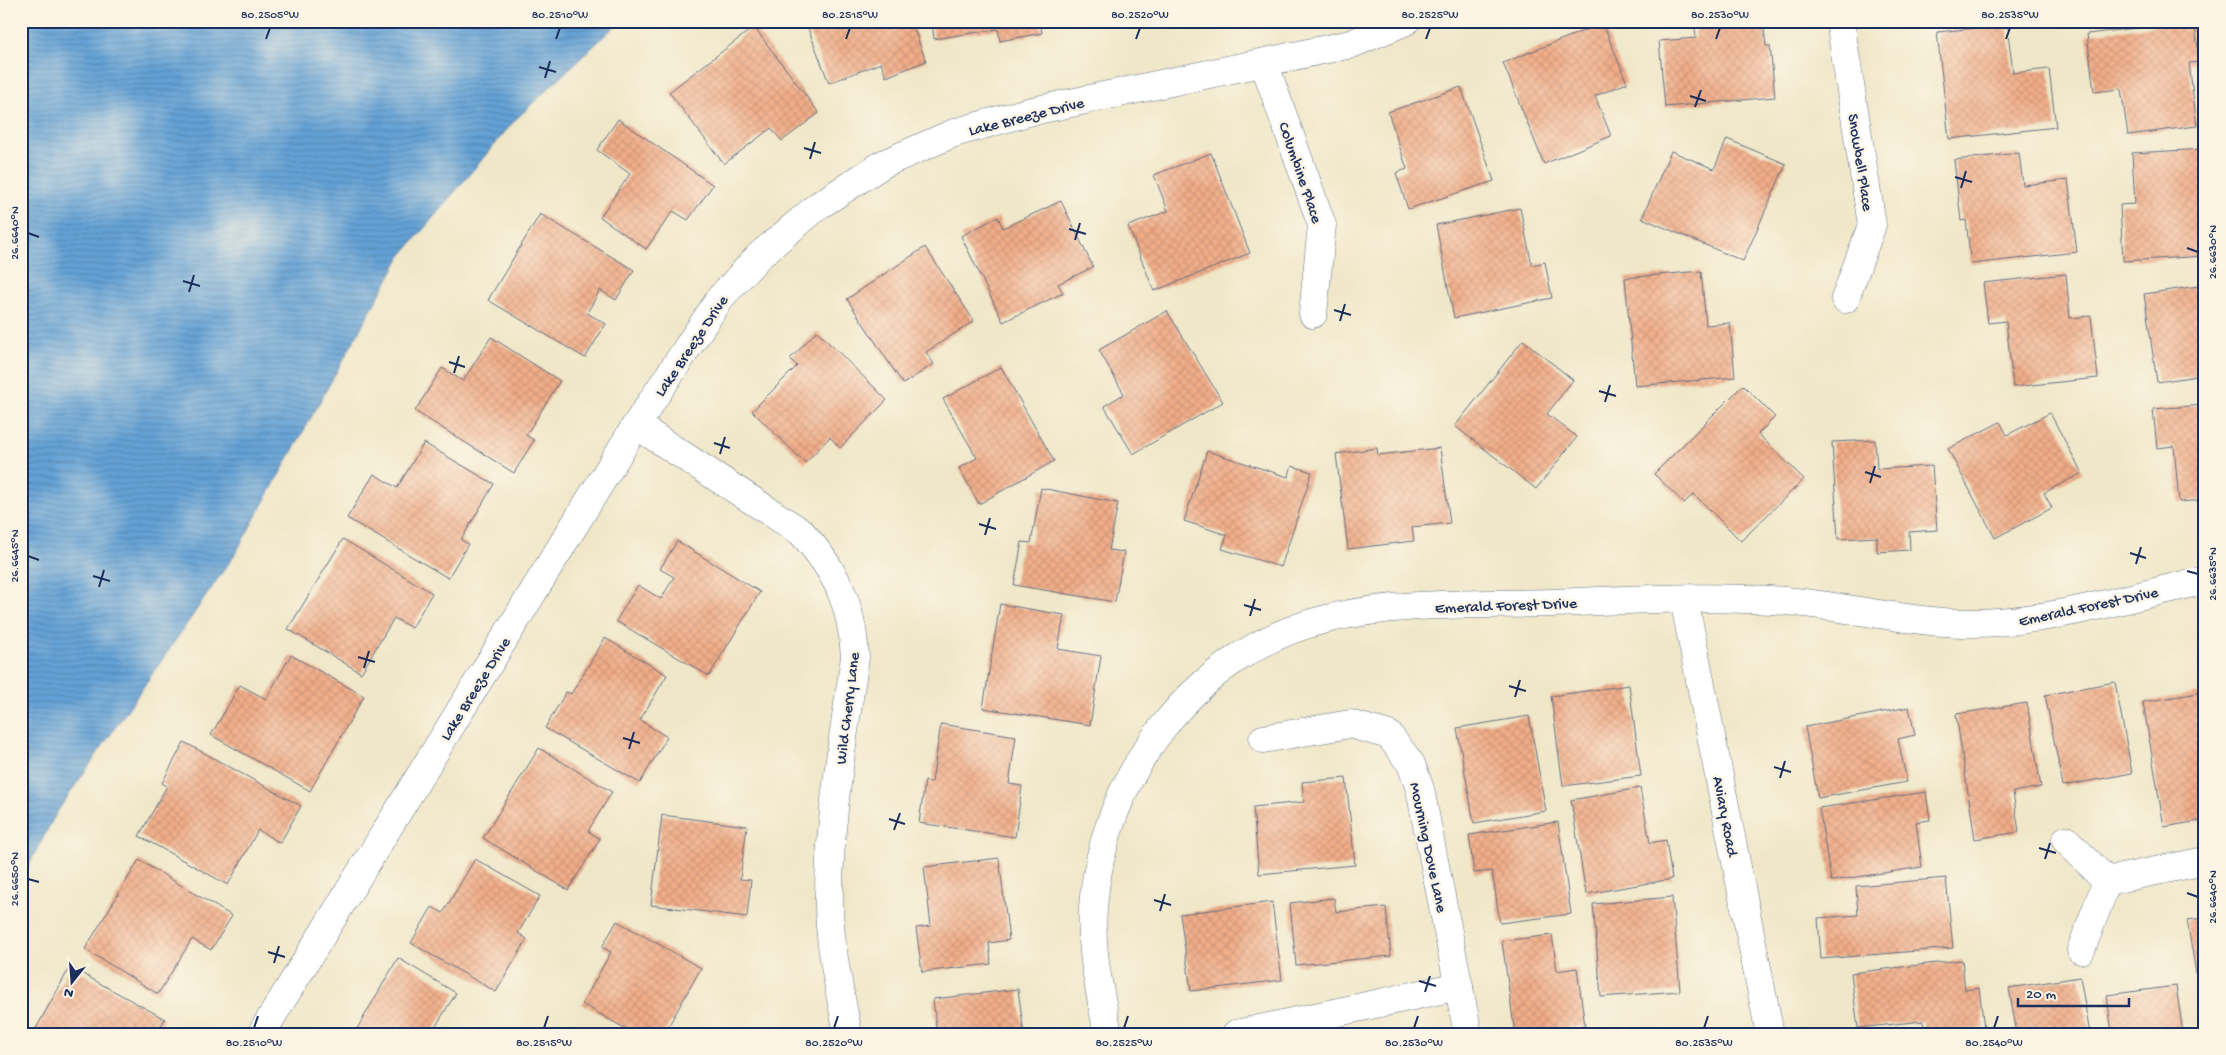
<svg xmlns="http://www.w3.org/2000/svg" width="2226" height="1055" viewBox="0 0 2226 1055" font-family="'Gochi Hand',sans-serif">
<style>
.water{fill:url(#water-rules);stroke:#3f689a}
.building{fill:url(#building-cross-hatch)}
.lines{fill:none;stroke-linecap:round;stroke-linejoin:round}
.street-casing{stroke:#656f83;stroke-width:29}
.street{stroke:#fff;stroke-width:28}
.ticks{fill:none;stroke:#1b2f5e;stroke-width:2}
.labels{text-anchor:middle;stroke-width:5;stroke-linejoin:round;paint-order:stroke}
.street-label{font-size:16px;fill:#1b2f5e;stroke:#fcf5e5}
.neatline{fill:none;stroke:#1b2f5e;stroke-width:2}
.ticks-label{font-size:12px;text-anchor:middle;fill:#1b2f5e}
</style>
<defs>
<pattern id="water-rules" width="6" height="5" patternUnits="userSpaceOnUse" patternTransform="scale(1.25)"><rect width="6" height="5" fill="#63a1d5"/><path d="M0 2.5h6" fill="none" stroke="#5184b0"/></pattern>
<pattern id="building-cross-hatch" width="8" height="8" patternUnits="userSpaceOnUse" patternTransform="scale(1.25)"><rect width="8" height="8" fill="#f1ad88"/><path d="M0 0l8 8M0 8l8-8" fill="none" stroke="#ce9578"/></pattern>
</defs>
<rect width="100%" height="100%" fill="#fcf5e5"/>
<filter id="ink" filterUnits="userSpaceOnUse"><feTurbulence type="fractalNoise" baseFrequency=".02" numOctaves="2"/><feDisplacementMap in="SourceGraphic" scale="10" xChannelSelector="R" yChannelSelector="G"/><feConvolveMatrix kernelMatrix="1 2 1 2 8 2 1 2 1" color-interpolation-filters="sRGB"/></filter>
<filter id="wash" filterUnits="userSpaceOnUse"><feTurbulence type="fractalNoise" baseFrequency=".0096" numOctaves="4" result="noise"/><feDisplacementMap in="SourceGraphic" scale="20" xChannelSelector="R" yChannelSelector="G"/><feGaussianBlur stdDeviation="1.12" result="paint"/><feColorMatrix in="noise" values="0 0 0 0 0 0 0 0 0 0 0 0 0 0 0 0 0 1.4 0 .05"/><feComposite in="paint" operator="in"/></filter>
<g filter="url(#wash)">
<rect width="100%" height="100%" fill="#efe7c8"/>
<polygon class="water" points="21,21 620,21 515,120 401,256 235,554 57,812 21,879"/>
<g id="blocks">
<g class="building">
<polygon points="809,21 911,21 926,61 886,77 881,63 829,83 806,23"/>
<polygon points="932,21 1040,21 1042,33 1000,41 998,29 934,39"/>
<polygon points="1694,21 1763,21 1766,46 1770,46 1775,97 1665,107 1659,41 1696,38"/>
<polygon points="2194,21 2200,62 2189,63 2197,126 2128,135 2121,89 2094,92 2087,34"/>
<polygon points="1603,23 1627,83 1595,96 1611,136 1544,164 1503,63"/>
<polygon points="2007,25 2013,73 2049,69 2056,127 1949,139 1937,32"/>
<polygon points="754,27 819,113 782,141 771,128 724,164 669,92"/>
<polygon points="1461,87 1494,181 1408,209 1396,173 1407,169 1388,112"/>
<polygon points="618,119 713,185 688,220 673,211 646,249 600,217 630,174 597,150"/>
<polygon points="1727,139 1786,164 1743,261 1642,218 1671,151 1714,169"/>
<polygon points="2205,149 2205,256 2123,261 2120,205 2135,204 2132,153"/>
<polygon points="1211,153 1250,253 1154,291 1128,226 1168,211 1154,175"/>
<polygon points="2019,153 2023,185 2068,180 2077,252 1971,264 1966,220 1961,221 1954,160"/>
<polygon points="1061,201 1093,267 1058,284 1063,293 1003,322 961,236 998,217 1003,228"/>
<polygon points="1520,208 1532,265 1545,262 1552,298 1454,318 1436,225"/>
<polygon points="540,214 634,270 616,300 600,290 587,313 606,324 585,358 488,300"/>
<polygon points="925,247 974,321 926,352 934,364 903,384 847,299"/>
<polygon points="1701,271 1706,325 1730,323 1735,377 1635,386 1625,278"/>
<polygon points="2066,274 2070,318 2091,316 2098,378 2013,387 2006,321 1988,323 1983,283"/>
<polygon points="2205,285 2205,375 2157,382 2144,294"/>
<polygon points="1167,311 1223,402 1133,454 1104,406 1124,394 1099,350"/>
<polygon points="817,331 887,400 840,448 830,437 805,463 752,411 797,366 790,359"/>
<polygon points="491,337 560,381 526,435 534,440 514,473 415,411 442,368 463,381"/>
<polygon points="1523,340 1573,380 1547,414 1577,437 1536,489 1455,426"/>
<polygon points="1001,367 1054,461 979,504 959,468 977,458 943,399"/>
<polygon points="1743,385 1775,417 1758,434 1804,479 1741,541 1694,494 1684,503 1654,474"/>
<polygon points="2205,405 2205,500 2179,502 2174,446 2157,448 2153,409"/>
<polygon points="2050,413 2082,473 2044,493 2052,508 1995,538 1948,449 2000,422 2007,435"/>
<polygon points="1875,440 1877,469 1932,466 1937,530 1909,532 1910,550 1877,552 1877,537 1838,539 1832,442"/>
<polygon points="424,443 494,484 461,540 468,544 448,578 347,518 374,474 397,488"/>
<polygon points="1377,448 1378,455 1440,448 1450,523 1412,527 1414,541 1348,549 1336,454"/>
<polygon points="1207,451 1288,477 1292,466 1312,472 1281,567 1222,549 1227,535 1184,521"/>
<polygon points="1041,488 1118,503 1109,550 1124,552 1115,602 1014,585 1022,542 1031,543"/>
<polygon points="343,539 432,593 412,628 394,618 361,673 288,629"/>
<polygon points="677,541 760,592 709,676 616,621 638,585 661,599 674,577 660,569"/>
<polygon points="1000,604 1064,615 1058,649 1101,656 1090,725 983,708"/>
<polygon points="605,638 667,675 640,720 667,737 640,783 545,728 566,692 571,694"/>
<polygon points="291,655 364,696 310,791 211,735 240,685 266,699"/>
<polygon points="2115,682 2132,773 2063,786 2045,695"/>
<polygon points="1629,685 1641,776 1563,786 1551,696"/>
<polygon points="2205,692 2205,779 2200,779 2205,820 2164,827 2143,702"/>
<polygon points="2027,703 2041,787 2013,792 2019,832 1975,839 1956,714"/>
<polygon points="1909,707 1915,735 1898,739 1907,782 1818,798 1805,727"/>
<polygon points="1529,716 1546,811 1474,823 1457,728"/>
<polygon points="941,724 1016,736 1009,784 1022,786 1015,837 919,823 925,781 932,782"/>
<polygon points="184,742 301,806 280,843 258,830 228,885 139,836 167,786 162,783"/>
<polygon points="539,748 612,792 588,831 600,839 568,890 483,838"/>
<polygon points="1346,778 1355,865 1259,874 1253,807 1304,802 1302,782"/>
<polygon points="1640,788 1650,843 1666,840 1672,879 1586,894 1571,800"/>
<polygon points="1926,792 1930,820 1916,822 1922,867 1831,881 1819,808"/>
<polygon points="662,815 747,826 740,879 751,880 747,917 651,905"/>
<polygon points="1558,822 1571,914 1500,923 1492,871 1474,873 1469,835"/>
<polygon points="999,858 1009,940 989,943 991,964 922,972 916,928 931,926 924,867"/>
<polygon points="475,859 540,896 518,933 527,939 496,992 411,943 432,907 443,913"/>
<polygon points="139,860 232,916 211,950 192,939 158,994 85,949"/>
<polygon points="1946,878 1953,948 1821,959 1818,918 1858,915 1856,886"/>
<polygon points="1672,897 1680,991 1601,997 1593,904"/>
<polygon points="1334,898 1336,912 1386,907 1391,956 1296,965 1290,903"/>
<polygon points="1272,902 1282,980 1191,991 1180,914"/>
<polygon points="2205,918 2205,1021 2204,1021 2187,920"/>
<polygon points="617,921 701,968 664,1034 635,1034 582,1004 611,952 602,947"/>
<polygon points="1552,935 1557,971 1577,968 1585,1026 1515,1034 1502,941"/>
<polygon points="398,958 456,993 434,1029 441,1034 354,1034"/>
<polygon points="1962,960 1965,990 1979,988 1984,1028 1925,1034 1923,1021 1858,1028 1851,973"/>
<polygon points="70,967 165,1019 156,1034 33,1034"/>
<polygon points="2080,977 2090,1034 2017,1034 2009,988"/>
<polygon points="2176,986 2183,1034 2112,1034 2107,995"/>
<polygon points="1018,989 1024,1034 937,1034 933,999"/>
</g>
</g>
</g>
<g filter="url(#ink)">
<use href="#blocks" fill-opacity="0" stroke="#656f83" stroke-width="1"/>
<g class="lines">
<g class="street-casing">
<g id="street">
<polyline points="1840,21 1872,225 1845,299"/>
<polyline points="1264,63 1322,225 1313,314"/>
<path d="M636,425L801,532C837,572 852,604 855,657C843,740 828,823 829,906C830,949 840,992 848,1034"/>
<polyline points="1684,599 1770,1034"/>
<polyline points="1263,739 1350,724 1389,735 1411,764 1420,789 1468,1034"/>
<polyline points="2066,840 2107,881 2081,950"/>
<polyline points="2107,881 2205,861"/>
<polyline points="261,1034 636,425 721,297 759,256 818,206 883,164 954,133 1028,112 1351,44 1406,21"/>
<path d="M1108,1034C1100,992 1090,951 1093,908C1102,776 1195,651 1326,619C1400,601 1477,605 1552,603C1630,600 1708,595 1786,601C1844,606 1902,621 1961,623C2042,625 2126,598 2205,580"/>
<polyline points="1236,1034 1459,986"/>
</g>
</g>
<use href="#street" class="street"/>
</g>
</g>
<path class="ticks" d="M266,39L270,28M556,39L560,28M846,39L850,28M1136,39L1140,28M1426,39L1430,28M1716,39L1720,28M2006,39L2010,28M539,67L556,72M545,78L550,61M1690,96L1706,101M1695,107L1701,90M804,148L821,153M810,159L815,142M1955,177L1972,182M1961,188L1966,171M1069,229L1086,234M28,233L39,237M1075,240L1080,223M2187,248L2198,252M183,281L200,286M189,292L194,275M1334,310L1351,315M1340,321L1345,304M449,362L465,367M454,373L459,356M1599,391L1616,396M1605,402L1610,385M714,443L730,448M720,454L725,437M1865,472L1881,477M1870,483L1875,466M979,524L996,529M985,535L990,518M2130,553L2146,558M28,556L39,560M2136,564L2141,547M2187,571L2198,574M93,576L110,581M99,587L104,570M1244,605L1261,610M1250,616L1255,599M358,657L375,662M364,668L369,651M1509,686L1526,691M1515,697L1520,680M623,738L640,743M629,749L634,732M1774,767L1791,772M1780,778L1785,761M889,819L905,824M894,830L900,813M2039,848L2056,853M2045,859L2050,843M28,879L39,882M2187,893L2198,897M1154,900L1171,905M1160,911L1165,894M268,952L285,957M274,963L279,946M1419,981L1436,986M1425,992L1430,976M254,1028L258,1016M544,1028L548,1016M834,1028L838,1016M1124,1028L1128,1016M1414,1028L1418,1016M1704,1028L1708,1016M1994,1028L1998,1016"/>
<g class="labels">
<g class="street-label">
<text transform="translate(1026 115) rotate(-14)" y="6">Lake Breeze Drive</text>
<text transform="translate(1862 162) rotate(81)" y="6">Snowbell Place</text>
<text transform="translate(1302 172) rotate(71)" y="6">Columbine Place</text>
<text transform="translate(690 345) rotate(-56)" y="6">Lake Breeze Drive</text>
<text transform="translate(1506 604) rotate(-2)" y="6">Emerald Forest Drive</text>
<text transform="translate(2088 605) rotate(-12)" y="6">Emerald Forest Drive</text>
<text transform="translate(474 688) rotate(-58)" y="6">Lake Breeze Drive</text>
<text transform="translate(846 708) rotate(-83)" y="6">Wild Cherry Lane</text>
<text transform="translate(1727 816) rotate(79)" y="6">Aviary Road</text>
<text transform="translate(1430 847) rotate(78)" y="6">Mourning Dove Lane</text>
</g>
</g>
<rect width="2226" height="1055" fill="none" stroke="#fcf5e5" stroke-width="55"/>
<g transform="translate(72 982) rotate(197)" stroke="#fcf5e5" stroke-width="4" paint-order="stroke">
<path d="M0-4L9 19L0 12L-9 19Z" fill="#1b2f5e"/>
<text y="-8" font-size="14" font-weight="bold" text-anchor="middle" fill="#1b2f5e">N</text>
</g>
<path d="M2018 998v8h111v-8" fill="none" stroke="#1b2f5e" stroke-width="2.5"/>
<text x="2026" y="998" font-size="15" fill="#1b2f5e" stroke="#fcf5e5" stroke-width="4" paint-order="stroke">20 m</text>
<rect x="28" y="28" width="2170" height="1000" class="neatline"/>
<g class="ticks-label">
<text x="270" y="18">80.2505°W</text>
<text x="560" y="18">80.2510°W</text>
<text x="850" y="18">80.2515°W</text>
<text x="1140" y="18">80.2520°W</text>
<text x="1430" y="18">80.2525°W</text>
<text x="1720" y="18">80.2530°W</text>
<text x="2010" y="18">80.2535°W</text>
<text transform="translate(14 233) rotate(-90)" y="4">26.6640°N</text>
<text transform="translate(2212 252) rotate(-90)" y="4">26.6630°N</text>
<text transform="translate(14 556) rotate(-90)" y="4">26.6645°N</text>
<text transform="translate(2212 574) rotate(-90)" y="4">26.6635°N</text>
<text transform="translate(14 879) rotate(-90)" y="4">26.6650°N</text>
<text transform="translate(2212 897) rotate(-90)" y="4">26.6640°N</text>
<text x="254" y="1046">80.2510°W</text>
<text x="544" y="1046">80.2515°W</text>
<text x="834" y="1046">80.2520°W</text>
<text x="1124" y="1046">80.2525°W</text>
<text x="1414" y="1046">80.2530°W</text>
<text x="1704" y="1046">80.2535°W</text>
<text x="1994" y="1046">80.2540°W</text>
</g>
</svg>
